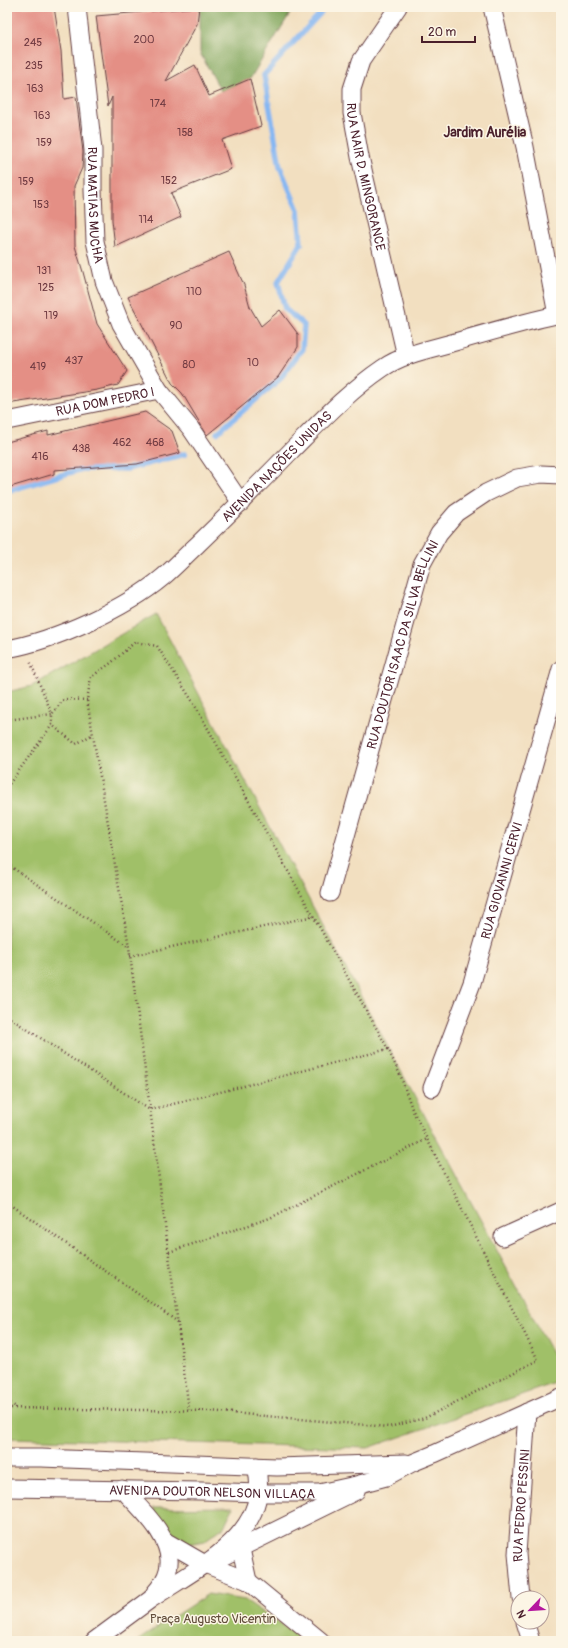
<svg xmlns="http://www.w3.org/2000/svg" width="568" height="1648" viewBox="0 0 568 1648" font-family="Pangolin,sans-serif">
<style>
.green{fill:#a0c068;stroke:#75704a}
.forest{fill:#80a65c;stroke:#656244}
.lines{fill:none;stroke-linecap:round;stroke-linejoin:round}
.stream{stroke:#87b7f2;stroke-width:5.5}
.building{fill:#e48f85}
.minor-casing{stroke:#633c41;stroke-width:19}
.path{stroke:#633c41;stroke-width:2.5;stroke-dasharray:1 3;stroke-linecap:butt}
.minor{stroke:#fff;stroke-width:17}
.labels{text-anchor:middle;stroke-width:3;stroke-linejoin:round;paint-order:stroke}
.number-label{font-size:11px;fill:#703b42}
.street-label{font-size:13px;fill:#4a1f2b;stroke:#fcf5e5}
.park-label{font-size:13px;fill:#644f3d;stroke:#fcf5e5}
.neighbourhood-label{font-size:14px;font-weight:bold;fill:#4a1f2b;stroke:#fcf5e5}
</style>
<rect width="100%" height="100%" fill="#fcf5e5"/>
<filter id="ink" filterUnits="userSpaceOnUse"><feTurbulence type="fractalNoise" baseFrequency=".025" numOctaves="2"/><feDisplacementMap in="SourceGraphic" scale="8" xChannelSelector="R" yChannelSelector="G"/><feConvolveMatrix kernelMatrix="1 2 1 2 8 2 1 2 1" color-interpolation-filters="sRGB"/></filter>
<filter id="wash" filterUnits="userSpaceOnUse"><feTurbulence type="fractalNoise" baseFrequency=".012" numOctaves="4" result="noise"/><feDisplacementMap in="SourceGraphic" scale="16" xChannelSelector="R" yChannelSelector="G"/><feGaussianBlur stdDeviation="0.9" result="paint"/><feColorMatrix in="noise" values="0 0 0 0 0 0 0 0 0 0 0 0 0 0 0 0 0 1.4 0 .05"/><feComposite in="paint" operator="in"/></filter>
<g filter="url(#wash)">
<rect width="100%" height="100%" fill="#f2dfc0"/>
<g class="green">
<polygon points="156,614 561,1370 561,1381 368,1448 7,1438 7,692 32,686"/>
<polygon points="233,1507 224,1527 204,1541 188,1544 173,1539 160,1524 153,1508"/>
<polygon points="208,1594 245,1600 306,1641 137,1641"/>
</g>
<polygon class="forest" points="200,7 294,7 250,79 221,91 200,53"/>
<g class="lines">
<g class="stream">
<polyline points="217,433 279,380 302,349 304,325 285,309 278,282 301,244 298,210 280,167 264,75 326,7"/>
<polyline points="7,491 82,469 127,469 185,454"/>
</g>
</g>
<g id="blocks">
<g class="building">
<polygon points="7,7 54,7 61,51 64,99 76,97 83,152 82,168 74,186 75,246 83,272 97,324 127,371 118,385 97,390 7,404"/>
<polygon points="199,7 197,24 166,81 195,65 209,96 250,79 261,126 222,140 231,169 171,193 181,217 115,247 112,220 112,97 108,106 96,16"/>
<polygon points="229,252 244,285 250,307 261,326 280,310 298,334 298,347 278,377 207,435 182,393 172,383 128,297"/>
<polygon points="145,412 172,431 180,453 137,464 54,470 54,474 7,488 7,442 48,431 48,435"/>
</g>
</g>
</g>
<g filter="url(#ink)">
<use href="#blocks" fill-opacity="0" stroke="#633c41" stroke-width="1"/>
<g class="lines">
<g class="minor-casing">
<g id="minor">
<path id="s1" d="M77,7L93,150V190L95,241L104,281L121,324L159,390L191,429L241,503"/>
<path id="s2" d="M398,7L361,61L352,89V113L360,157L406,356"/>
<polyline points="492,7 525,147 557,315"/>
<path id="s3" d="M7,421L159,390"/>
<path id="s4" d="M7,649C56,640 125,609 163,577C175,567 186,555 197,545C229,514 260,483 291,451C320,422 349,391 383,368C402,355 426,350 448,344C486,333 523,322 561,314"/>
<path id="s5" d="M330,893L422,564L439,533L456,513L486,493L517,478L541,474L561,475"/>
<path id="s6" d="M432,1088L472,983L561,669"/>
<polyline points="503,1237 561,1211"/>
<polyline points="7,1458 41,1458 277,1467 406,1463"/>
<path id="s7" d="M7,1488L201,1491L258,1493H319L356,1485L386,1477L412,1463L434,1454L561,1397"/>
<path d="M122,1489C141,1509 176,1540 168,1570C166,1579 160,1587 154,1594"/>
<polyline points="165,1541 205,1564 248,1581 321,1641"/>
<polyline points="241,1549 248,1581"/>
<polyline points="224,1556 356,1491"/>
<path id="s8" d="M521,1598L517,1554L527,1412"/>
<polyline points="525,1622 531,1641"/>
<path d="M94,1641C113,1627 132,1613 151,1599C196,1568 274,1534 256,1466"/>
</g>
</g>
<g class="path">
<polyline points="87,700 64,699 52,714 52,725 76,744 93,734"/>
<polyline points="7,720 52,714 30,661"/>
<polyline points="7,787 52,725"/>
<polyline points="7,864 129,947"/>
<polyline points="130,956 314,916"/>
<polyline points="7,1016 150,1110 388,1049"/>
<polyline points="7,1202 178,1322"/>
<polyline points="169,1252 270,1218 427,1139"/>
<polyline points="7,1401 16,1407"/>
<polyline points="7,1408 210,1411 389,1427 425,1418 538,1360 412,1109 401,1077 388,1049 193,702 157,646 135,642 111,663 91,677 87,700 129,947 189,1410"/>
</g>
<use href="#minor" class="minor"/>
</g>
</g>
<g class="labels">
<g class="number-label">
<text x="144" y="43">200</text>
<text x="33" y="46">245</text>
<text x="34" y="69">235</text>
<text x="35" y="92">163</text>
<text x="158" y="107">174</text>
<text x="42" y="119">163</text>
<text x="185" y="136">158</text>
<text x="44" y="146">159</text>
<text x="169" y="184">152</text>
<text x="26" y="185">159</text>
<text x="41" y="208">153</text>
<text x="146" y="223">114</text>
<text x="44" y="274">131</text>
<text x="46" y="291">125</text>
<text x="194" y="295">110</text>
<text x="51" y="319">119</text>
<text x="176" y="329">90</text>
<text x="74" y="364">437</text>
<text x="253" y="366">10</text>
<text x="189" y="368">80</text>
<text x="38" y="370">419</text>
<text x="122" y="446">462</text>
<text x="155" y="446">468</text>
<text x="81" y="452">438</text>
<text x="40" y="460">416</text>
</g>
<g class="street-label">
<text dy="5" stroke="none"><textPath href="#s2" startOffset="184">RUA NAIR D. MINGORANCE</textPath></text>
<text dy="5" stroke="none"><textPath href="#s1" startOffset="199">RUA MATIAS MUCHA</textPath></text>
<text dy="5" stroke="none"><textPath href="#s3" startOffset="100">RUA DOM PEDRO I</textPath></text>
<text dy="5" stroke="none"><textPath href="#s4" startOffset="332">AVENIDA NAÇÕES UNIDAS</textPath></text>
<text dy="5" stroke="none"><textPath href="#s5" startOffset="259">RUA DOUTOR ISAAC DA SILVA BELLINI</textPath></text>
<text dy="5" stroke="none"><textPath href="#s6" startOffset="219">RUA GIOVANNI CERVI</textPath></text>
<text dy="5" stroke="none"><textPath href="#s7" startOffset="205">AVENIDA DOUTOR NELSON VILLAÇA</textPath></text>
<text dy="5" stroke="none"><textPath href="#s8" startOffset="93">RUA PEDRO PESSINI</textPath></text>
</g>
<g class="park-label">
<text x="213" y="1623">Praça Augusto Vicentin</text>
</g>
<g class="neighbourhood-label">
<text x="485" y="137">Jardim Aurélia</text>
</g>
</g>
<rect width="568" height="1648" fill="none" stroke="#fcf5e5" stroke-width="24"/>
<g transform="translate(530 1610) rotate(245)"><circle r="19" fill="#fcf5e5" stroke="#b59f9b"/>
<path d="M0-3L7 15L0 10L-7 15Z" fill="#b5179e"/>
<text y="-6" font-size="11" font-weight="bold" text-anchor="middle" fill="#4a1f2b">N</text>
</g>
<path d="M422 36v6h53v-6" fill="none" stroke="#4a1f2b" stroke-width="2"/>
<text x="428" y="36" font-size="12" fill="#4a1f2b" stroke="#fcf5e5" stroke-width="3" paint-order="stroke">20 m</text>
</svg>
